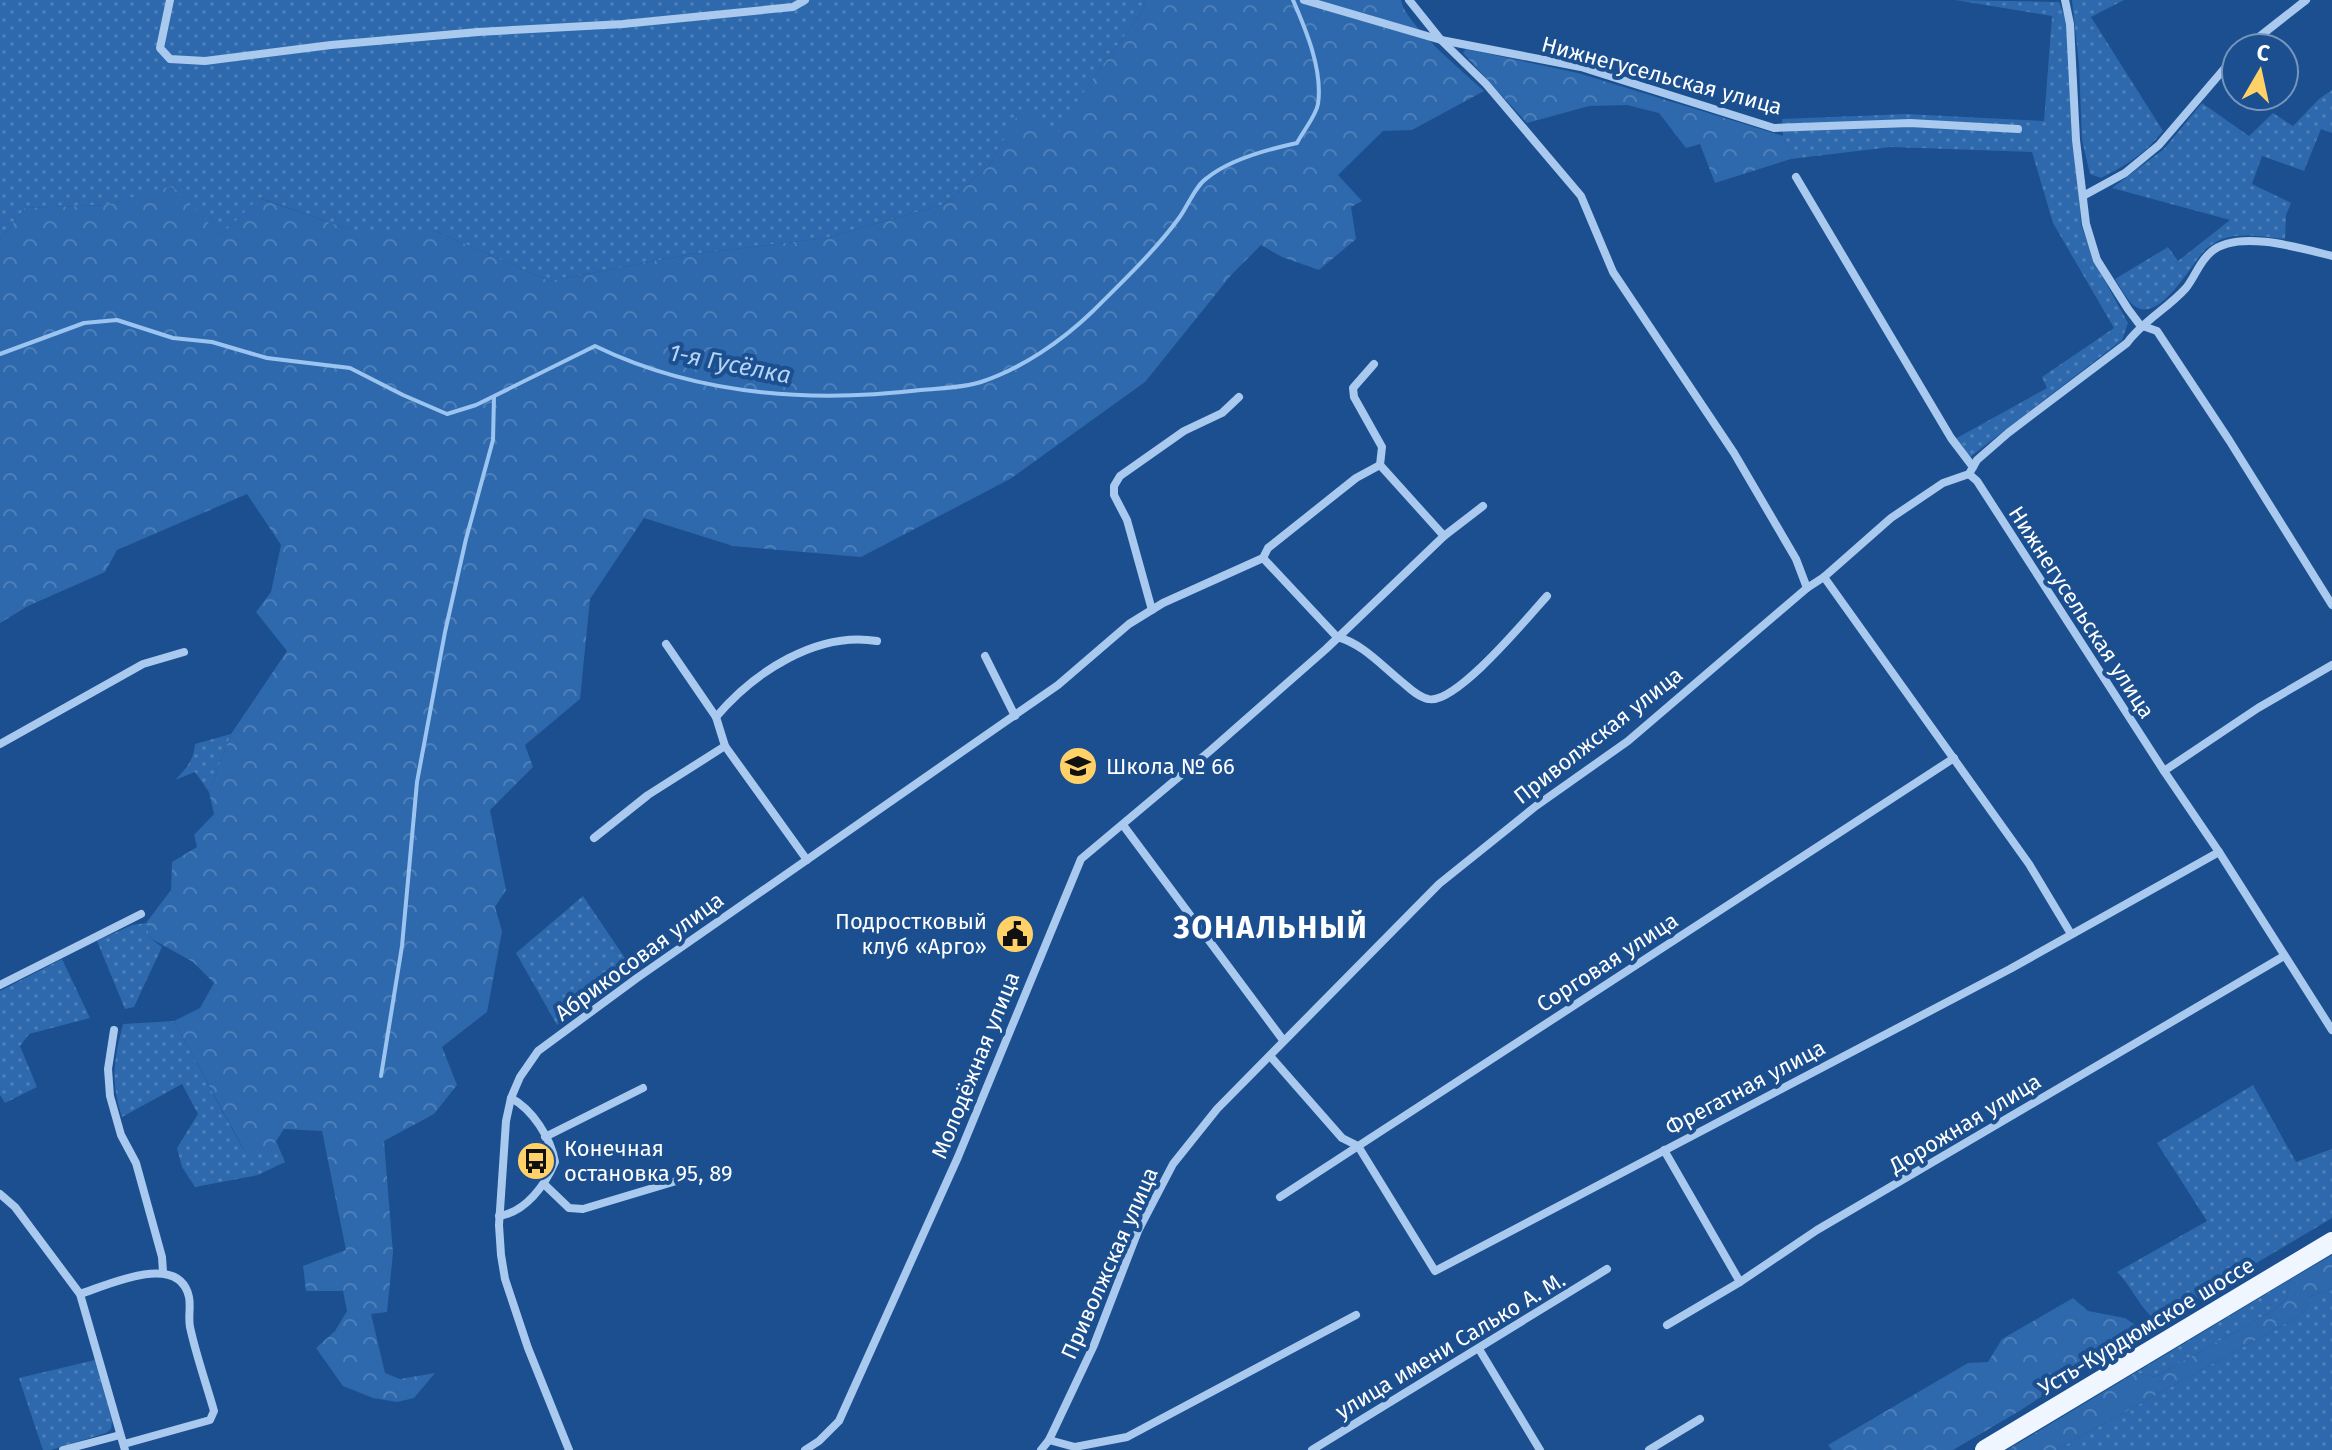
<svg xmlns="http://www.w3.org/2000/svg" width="2332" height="1450" viewBox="0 0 2332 1450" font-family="'Fira Sans',sans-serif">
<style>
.green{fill:url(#green-dots)}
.forest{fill:url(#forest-crowns)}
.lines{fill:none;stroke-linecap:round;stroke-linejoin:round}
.stream{stroke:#9cc4f0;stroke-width:4}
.minor{stroke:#a9c9ee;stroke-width:8}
.primary{stroke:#f0f6ff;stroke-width:20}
.labels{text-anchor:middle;stroke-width:8;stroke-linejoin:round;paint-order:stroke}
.street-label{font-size:22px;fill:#fff;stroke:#1b4f8f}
.poi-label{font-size:22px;fill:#fff;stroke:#1b4f8f;text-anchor:start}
.water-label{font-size:24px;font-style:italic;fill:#b5d3f5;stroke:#1b4f8f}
.district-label{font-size:30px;font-weight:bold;letter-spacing:2px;fill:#fff;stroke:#1b4f8f}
</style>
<defs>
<pattern id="green-dots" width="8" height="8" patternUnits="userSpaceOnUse" patternTransform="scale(2)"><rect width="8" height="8" fill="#2e69ad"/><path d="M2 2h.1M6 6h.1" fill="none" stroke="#4d80b9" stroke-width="1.8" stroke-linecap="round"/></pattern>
<pattern id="forest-crowns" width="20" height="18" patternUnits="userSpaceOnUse" patternTransform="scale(2)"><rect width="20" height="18" fill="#2e69ad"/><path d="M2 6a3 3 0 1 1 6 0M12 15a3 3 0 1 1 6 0" fill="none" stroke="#4d80b9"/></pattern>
</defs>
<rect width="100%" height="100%" fill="#1b4f8f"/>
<g class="green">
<polygon points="0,0 1146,0 1141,13 1089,84 1055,139 1025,103 989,166 945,204 826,238 692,254 549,281 433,230 351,230 260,198 221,235 172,187 107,205 25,208 0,240"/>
<polygon points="1955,0 2059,2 2067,23 2072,140 2079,187 2081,225 2095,263 2128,323 2122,340 1970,457 1955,439 2047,388 2042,377 2114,328 2053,223 2032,152 1891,147 1791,159 1783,136 1782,119 1906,114 2044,121 2052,16"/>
<path d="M2072,0H2124L2091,17L2163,131C2146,153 2125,166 2101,178L2090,174L2082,140L2079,64Z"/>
<path d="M2332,90V133L2321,129L2304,171L2262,156L2252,184L2291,203L2286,215L2285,239C2266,237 2241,232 2222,239C2217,241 2210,246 2206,249C2192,262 2159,327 2133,305C2126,298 2120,287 2115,279L2168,247L2178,261L2230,220L2112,188L2164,149L2202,103L2249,136L2273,113L2293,126L2319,99Z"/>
<path d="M231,734L209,792L195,772L175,780C186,769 194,760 195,744Z"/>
<polygon points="583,896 633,970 557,1025 516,953"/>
<polygon points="146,923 150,938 162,947 134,1007 125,1009 97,941 132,925"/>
<polygon points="62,959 90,1018 29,1034 20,1046 37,1087 5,1103 0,1095 0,991"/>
<path d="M174,1021L243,1149L269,1150L276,1141L285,1162L258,1175L195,1187L182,1167L177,1148L198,1114L182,1084L122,1117C110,1080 114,1061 123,1024Z"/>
<path d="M2253,1085L2296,1162L2332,1149V1218L2159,1321C2144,1316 2131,1285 2117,1272L2207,1221L2157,1143Z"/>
<polygon points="2291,1279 2286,1299 2274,1310 2155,1377 2135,1373"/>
<polygon points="2332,1288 2332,1450 2056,1450 2303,1314 2311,1296"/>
<polygon points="95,1360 112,1421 111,1429 106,1433 51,1450 43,1450 19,1378"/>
</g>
<g class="forest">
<path d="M1146,0H1401C1404,23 1465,73 1484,91L1412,130L1383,131L1338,175L1362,201L1351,207L1356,239L1319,270L1282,257L1261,245L1232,274L1145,382L1010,479L861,557L733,546L644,518L590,599L580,699L525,745L533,767L490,810L506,890L495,907L502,931L487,1012L442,1047L457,1085L434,1114L384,1141L393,1253L387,1312L371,1314L385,1373L400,1379L435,1373L414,1398L397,1402L373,1398L343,1386L316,1348L335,1331L347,1311L343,1291H306L303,1266L346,1250L322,1131L284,1129L270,1150H244L174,1021L200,1008L214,983L193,962L150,938L146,923L171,890L172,862L197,847L194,835L214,814L209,792L231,734L287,651L256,612L271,592L281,545L247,494L117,550L105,572L28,606L0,623V240L25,208L107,205L172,186L221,235L259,198L351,230H433L549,281L692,254L826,238L945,204L989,166L1025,102L1055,138L1089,84L1141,13Z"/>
<polygon points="1466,49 1578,73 1783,136 1791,159 1715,183 1700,144 1686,148 1659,113 1627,105 1589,106 1527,123 1463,53"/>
<polygon points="2332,1255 2332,1288 2311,1296 2303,1314 2056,1450 2007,1450 2135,1373 2155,1377 2274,1310 2286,1299 2291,1279"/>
<polygon points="2073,1298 2088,1311 2125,1318 2140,1328 2132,1338 2021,1410 1953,1450 1832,1450 1828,1445 1968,1363 1988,1362 2002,1339"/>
</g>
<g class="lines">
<g class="stream">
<path d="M0,354L84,323L117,320L173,338L212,342L267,358L350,368L403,395L447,414L476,405L595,346C696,395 811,403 921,390C940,388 963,388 981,382C1021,369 1062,341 1093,311C1122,282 1155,251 1179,218C1188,206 1195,186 1207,178C1229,160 1269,149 1297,143C1303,131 1316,116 1318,104C1323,70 1306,30 1293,0"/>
<polyline points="381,1076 402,946 417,782 445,632 466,539 493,440 494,397"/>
</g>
<g class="minor">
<polyline points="170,0 160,48 170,59 205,61 331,45 478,32 623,24 793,7 805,0"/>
<polyline points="1304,0 1441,40 1581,67 1774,128 1910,123 2018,129"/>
<polyline points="2065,0 2070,24 2076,140 2086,224 2097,260 2128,309 2140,325 2157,331 2229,440 2332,605"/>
<polyline points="2245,48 2306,0"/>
<polyline points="1796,177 1951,438 1973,467"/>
<polyline points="2083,196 2125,173 2159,145 2236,55"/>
<polyline points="1374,364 1353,388 1354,397 1382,447 1380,465 1444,536"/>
<polyline points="1969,474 1977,481 2164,771 2219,852 2332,1030"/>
<polyline points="1263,558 1337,637"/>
<polyline points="1824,577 2029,864 2071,934"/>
<path d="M1807,588L1824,577L1891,518L1943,483L1969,474L1977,460L2008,433L2127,343C2143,321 2167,309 2186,288C2195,277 2199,262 2211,252C2237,229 2301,248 2332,256"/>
<polyline points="1152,610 1127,520 1114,495 1114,486 1120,476 1184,431 1222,413 1239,397"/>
<path d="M1337,637C1362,643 1382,666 1402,682C1409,688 1418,697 1428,699C1455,706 1528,617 1547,596"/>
<polyline points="666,644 716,717 725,746 807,860"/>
<polyline points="985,656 1015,716"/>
<path d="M716,717C754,672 817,631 877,641"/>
<polyline points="0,744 143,664 184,652"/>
<polyline points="2164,771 2258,708 2332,665"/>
<polyline points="1123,825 1283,1040"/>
<polyline points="594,838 648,795 725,746"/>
<polyline points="0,985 141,914"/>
<polyline points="114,1030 108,1069 110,1096 121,1135 136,1163 162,1257 163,1272"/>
<polyline points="1270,1056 1342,1138 1358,1146 1435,1271 2010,969 2219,852"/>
<polyline points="545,1137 643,1088"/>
<polyline points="1664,1150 1740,1282"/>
<polyline points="545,1185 569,1208 583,1209 693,1176"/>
<polyline points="0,1194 15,1207 80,1294 125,1450"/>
<polyline points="1280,1197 1954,758"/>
<path d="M499,1216C526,1212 545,1185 555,1162C551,1138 532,1109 511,1098"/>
<path d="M80,1294C108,1285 179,1251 189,1297C191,1307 188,1317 190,1327C196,1355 206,1383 214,1411L210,1420L124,1444"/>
<polyline points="1667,1325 1740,1282 1817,1230 2284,956"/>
<polyline points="1479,1349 1540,1450"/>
<polyline points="1049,1440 1075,1447 1127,1437 1356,1315"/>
<polyline points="63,1450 120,1435"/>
<polyline points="569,1450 528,1348 505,1279 501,1255 499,1225 506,1121 511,1098 520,1077 538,1051 637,978 1058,685 1129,624 1163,603 1263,558 1268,548 1356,478 1380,465"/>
<polyline points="805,1450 819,1441 839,1421 958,1157 1081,859 1211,750 1326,649 1444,536 1483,506"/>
<polyline points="1041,1450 1049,1440 1094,1345 1138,1231 1173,1164 1217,1109 1439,884 1536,806 1628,741 1807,588 1796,559 1734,453 1613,272 1581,196 1486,84 1441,40 1409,0"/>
<polyline points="1312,1450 1607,1269"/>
<polyline points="1649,1450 1700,1419"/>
</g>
<polyline class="primary" points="1985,1450 2332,1242"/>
</g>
<defs>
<g id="school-disc" transform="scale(2)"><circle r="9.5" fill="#ffd166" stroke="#1b4f8f"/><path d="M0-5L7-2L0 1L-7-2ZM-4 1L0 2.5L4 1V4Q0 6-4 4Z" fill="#111"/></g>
<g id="civic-disc" transform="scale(2)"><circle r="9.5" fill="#ffd166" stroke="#1b4f8f"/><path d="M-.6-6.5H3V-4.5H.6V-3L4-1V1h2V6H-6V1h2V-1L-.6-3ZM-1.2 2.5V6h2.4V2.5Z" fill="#111"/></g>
<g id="bus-disc" transform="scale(2)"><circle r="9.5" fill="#ffd166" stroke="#1b4f8f"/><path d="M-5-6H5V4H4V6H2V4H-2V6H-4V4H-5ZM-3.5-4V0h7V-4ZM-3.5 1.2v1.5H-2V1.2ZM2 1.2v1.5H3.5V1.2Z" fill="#111"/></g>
</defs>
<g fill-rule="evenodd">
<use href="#school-disc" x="1078" y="766"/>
<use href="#civic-disc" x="1015" y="934"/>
<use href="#bus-disc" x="536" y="1161"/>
</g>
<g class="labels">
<g class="street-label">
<text transform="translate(1662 75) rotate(15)" y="8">Нижнегусельская улица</text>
<text transform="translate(2082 612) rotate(57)" y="8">Нижнегусельская улица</text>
<text transform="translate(1598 735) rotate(-38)" y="8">Приволжская улица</text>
<text transform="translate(639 956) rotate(-36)" y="8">Абрикосовая улица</text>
<text transform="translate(1607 962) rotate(-33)" y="8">Сорговая улица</text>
<text transform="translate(975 1065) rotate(-68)" y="8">Молодёжная улица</text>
<text transform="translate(1745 1087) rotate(-28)" y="8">Фрегатная улица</text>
<text transform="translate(1965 1123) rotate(-31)" y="8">Дорожная улица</text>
<text transform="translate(1109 1263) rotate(-66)" y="8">Приволжская улица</text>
<text transform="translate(2146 1326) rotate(-31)" y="8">Усть-Курдюмское шоссе</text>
<text transform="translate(1450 1345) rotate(-31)" y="8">улица имени Салько А. М.</text>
</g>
<g class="poi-label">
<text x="1106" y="774">Школа № 66</text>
<text x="987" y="929" text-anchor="end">Подростковый<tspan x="987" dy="25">клуб «Арго»</tspan></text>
<text x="564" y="1156">Конечная<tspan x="564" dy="25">остановка 95, 89</tspan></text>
</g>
<g class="water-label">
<text transform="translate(730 364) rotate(11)" y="8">1-я Гусёлка</text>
</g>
<g class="district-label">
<text x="1271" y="938">ЗОНАЛЬНЫЙ</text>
</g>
</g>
<g transform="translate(2260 72) rotate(9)"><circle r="38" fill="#1b4f8f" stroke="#7695bc" stroke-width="2"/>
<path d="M0-6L14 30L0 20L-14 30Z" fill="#ffd166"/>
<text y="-12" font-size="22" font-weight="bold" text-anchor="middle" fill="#ffffff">С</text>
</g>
</svg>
